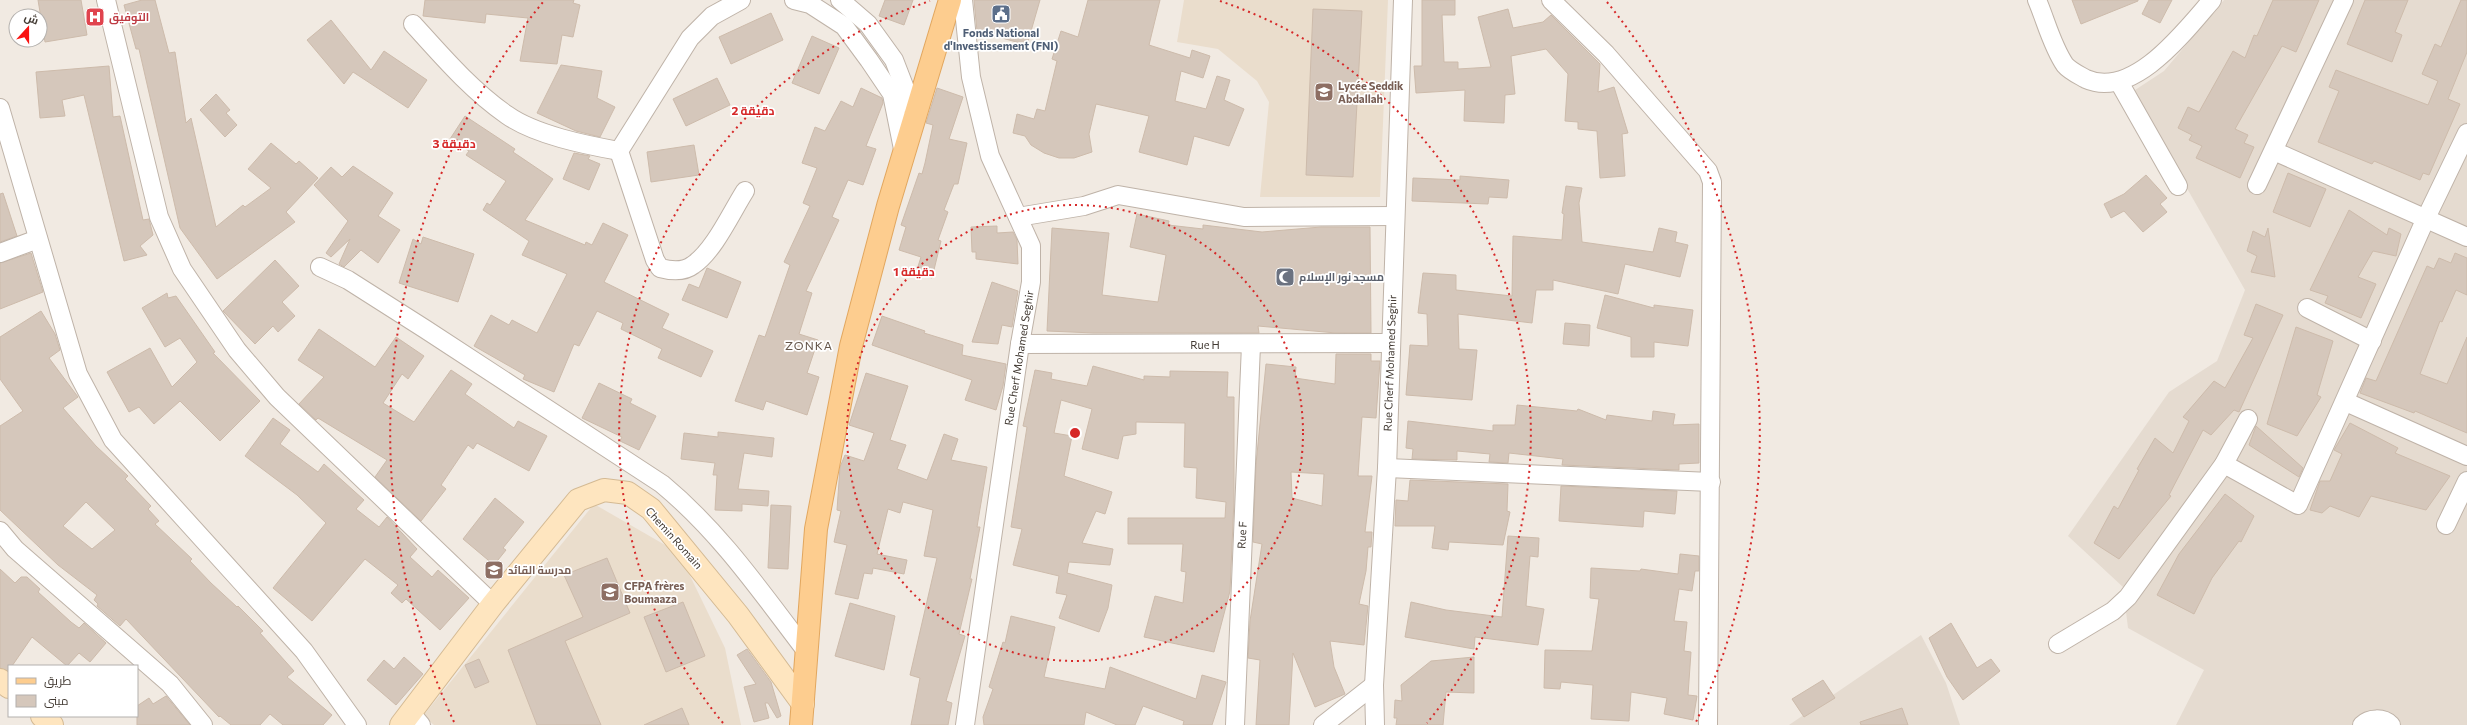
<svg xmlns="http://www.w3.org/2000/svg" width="2467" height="725" viewBox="0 0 2467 725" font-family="Commissioner,Cairo,sans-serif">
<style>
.residential{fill:#e5dbd0}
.education{fill:#eaddcc}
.building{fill:#d5c7bb;stroke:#cdbbab;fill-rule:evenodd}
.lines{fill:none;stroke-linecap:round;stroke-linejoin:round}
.street-casing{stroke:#bfb3a8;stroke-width:20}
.secondary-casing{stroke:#d4ba94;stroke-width:24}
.primary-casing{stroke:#e2a75f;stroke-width:24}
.street{stroke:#fff;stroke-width:18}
.secondary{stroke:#fee5bf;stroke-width:22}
.primary{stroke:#fdcd8f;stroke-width:22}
.ring{fill:none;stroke:#d62828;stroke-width:2;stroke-dasharray:2 4}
.labels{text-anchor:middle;stroke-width:3.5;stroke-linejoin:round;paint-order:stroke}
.health-label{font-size:11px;font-weight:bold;fill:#be3a42;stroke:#fff;text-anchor:start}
.service-label{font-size:11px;font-weight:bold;fill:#4e5e75;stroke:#fff}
.education-label{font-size:11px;font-weight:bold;fill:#785e54;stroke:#fff;text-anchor:start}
.worship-label{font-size:11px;font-weight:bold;fill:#5b616d;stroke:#fff;text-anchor:start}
.street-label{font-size:11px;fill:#423a33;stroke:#fff}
.neighbourhood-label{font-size:12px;letter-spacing:1px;fill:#65564a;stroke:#fff}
.centre{fill:#d62828;stroke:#fff;stroke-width:2}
.ring-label{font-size:12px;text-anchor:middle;font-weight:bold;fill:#d62828;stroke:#fff;stroke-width:3.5;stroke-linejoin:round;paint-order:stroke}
</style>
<rect width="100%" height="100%" fill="#f1eae2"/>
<g class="residential">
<polygon points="2224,0 2467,0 2467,725 2176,725 2204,670 2128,628 2123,587 2068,536 2169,392 2217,361 2245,290 2132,92 2164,71"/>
<polygon points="1921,635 1946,683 1960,725 1789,725"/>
</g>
<g class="education">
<polygon points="1184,0 1388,0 1380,197 1260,197 1269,102 1257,81 1218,49 1177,42"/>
<polygon points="594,504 679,553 725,648 741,725 434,725 423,716"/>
</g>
<g class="building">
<polygon points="38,0 81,0 87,35 45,42"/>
<polygon points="142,0 155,0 169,53 175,52 186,123 191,118 216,227 243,205 245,207 271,188 248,169 271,143 296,164 299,161 318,178 286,212 295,222 217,279 180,228 139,49 136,49 124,5"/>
<polygon points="425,0 574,0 573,3 580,5 573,37 562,35 557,64 520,61 528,18 486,14 485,23 423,16"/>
<polygon points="885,0 913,0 904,25 879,16"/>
<polygon points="974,0 1040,0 1027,45 977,31"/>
<polygon points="1088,0 1160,0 1149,45 1190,58 1192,50 1210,56 1203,78 1181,71 1175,101 1206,109 1217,76 1230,80 1224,100 1244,109 1229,146 1194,136 1187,165 1139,152 1149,116 1096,104 1089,134 1092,152 1074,158 1059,158 1044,153 1031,145 1025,136 1013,133 1017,114 1034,119 1037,109 1045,111 1057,61 1052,59 1061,31 1078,37"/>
<polygon points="1422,0 1455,0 1455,15 1442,15 1444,62 1458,62 1458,69 1491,67 1478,17 1508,9 1513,28 1543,22 1551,15 1600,64 1598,92 1614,87 1628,133 1622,134 1625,176 1600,178 1597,131 1578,129 1578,122 1565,121 1568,74 1546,49 1511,56 1515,94 1505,95 1504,123 1464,121 1465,90 1416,93 1414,66 1422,66"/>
<polygon points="2072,0 2138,0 2138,1 2081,24"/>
<polygon points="2149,0 2172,0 2160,23 2142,14"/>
<polygon points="2273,0 2319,0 2296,52 2282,46 2235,129 2248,135 2244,143 2254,147 2240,178 2196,158 2202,146 2189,140 2192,135 2178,128 2188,107 2199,112 2233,51 2245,58 2254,35 2257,36"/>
<polygon points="2365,0 2408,0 2395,32 2402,35 2392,62 2347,44"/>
<polygon points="2461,0 2467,0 2467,52 2448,99 2460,104 2429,175 2423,173 2420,180 2374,161 2372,164 2318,142 2339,91 2329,87 2336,70 2428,105 2438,81 2422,74 2435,44 2441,47"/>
<polygon points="1313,9 1362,11 1353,177 1306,175"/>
<polygon points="771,13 783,40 731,64 719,37"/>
<polygon points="331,20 371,70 384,51 427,80 408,108 353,72 344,84 307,40"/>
<polygon points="812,36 839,48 819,94 792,83"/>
<polygon points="561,65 602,71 597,98 615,107 600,137 576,131 537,113"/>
<polygon points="109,66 113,117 120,116 143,220 149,219 153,235 140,246 147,255 124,261 84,95 62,100 65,116 40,118 36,72"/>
<polygon points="717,78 730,105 686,126 673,99"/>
<polygon points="861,88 882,98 883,103 866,146 876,149 863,185 848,180 832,217 839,220 806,291 812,293 799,334 818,340 807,373 819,377 807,415 766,401 763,410 735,401 759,335 765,337 790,265 784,262 810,206 803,203 817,168 802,163 815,127 825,131 841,101 853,107"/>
<polygon points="937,88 963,97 949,139 967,143 958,184 954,184 944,210 948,212 938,240 941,241 932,278 916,273 921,257 899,250 906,227 901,225 919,173 922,174 925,163 933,125 926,123"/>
<polygon points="216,94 230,110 226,113 237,125 225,137 200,110"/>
<polygon points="465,116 515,149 513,152 553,179 525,220 585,245 586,242 592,245 603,223 628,235 604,282 669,314 662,328 713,351 701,377 658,358 662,349 621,329 623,323 597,311 579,346 574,344 554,392 523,379 525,375 474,346 491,315 509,325 512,320 537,333 567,274 522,255 529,241 483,210 487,203 490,205 506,181 466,155 469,151 450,139"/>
<polygon points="694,145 699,175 651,182 647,152"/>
<polygon points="574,153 590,156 588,159 600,164 589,190 563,179"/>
<polygon points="353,166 393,193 378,216 400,230 378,263 361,250 344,267 339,264 350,239 331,257 326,253 348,221 314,185 331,167 342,177"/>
<polygon points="2288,173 2326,189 2310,227 2273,212"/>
<polygon points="2146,175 2167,198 2160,204 2167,212 2143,232 2124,211 2111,218 2104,204 2124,194"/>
<polygon points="1460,176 1509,180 1507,198 1489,197 1488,204 1412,201 1413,178 1460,180"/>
<polygon points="1566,186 1582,188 1579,203 1582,242 1653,252 1659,228 1677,232 1675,242 1688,245 1680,277 1625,264 1618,294 1553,280 1553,290 1536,290 1532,323 1458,314 1459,349 1477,350 1472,400 1406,395 1410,345 1428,346 1427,314 1418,313 1423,273 1456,275 1456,290 1512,296 1513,236 1562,240 1564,214 1562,213"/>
<polygon points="3,193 17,236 0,242 0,194"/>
<polygon points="2349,210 2387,235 2389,228 2401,234 2396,256 2373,251 2358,277 2376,284 2361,318 2325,303 2328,296 2310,290"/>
<polygon points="1137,214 1169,221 1168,225 1203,229 1203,225 1262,232 1321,227 1370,227 1371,333 1336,333 1258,326 1259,333 1094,333 1047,331 1052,228 1109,233 1102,295 1158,302 1166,255 1130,247"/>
<polygon points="997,226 997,233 1013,232 1017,240 1018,264 976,259 976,252 972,252 971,227"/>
<polygon points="2268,228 2275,277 2251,272 2257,256 2247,251 2253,231 2265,237"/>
<polygon points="423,237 474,254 458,302 399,283 413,239 421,244"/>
<polygon points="31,253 43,292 0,309 0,263"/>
<polygon points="2455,253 2467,258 2467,295 2456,290 2442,322 2440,321 2420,374 2447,384 2467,337 2467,433 2415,411 2414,413 2360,393 2366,378 2376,381 2427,266 2434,269 2439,258 2451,263"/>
<polygon points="275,260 299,286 282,302 295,316 278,332 273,326 255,344 223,311"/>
<polygon points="707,268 741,282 727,318 682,300 689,284 699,288"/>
<polygon points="992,282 1018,291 1012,327 1002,325 998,344 972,342"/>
<polygon points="167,293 168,298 176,296 215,352 213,353 260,401 220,441 180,401 154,424 139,407 129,412 107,372 150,348 172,387 197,362 180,338 165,347 142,308"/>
<polygon points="1605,295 1654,308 1654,305 1693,310 1688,346 1654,342 1654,357 1631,357 1631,337 1597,328"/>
<polygon points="2256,304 2283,315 2239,412 2234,410 2211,435 2203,430 2169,495 2171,496 2119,559 2094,543 2114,506 2118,509 2139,470 2137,469 2155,438 2173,453 2189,421 2183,417 2214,381 2225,388 2253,338 2244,335"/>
<path d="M41,311L55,334L60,350L49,358L78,397L63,408L96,446L128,476L125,479L151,506L148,509L159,521L155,524L192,559L190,561L211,583L237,607L238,606L263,631L260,633L294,671L287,677L332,715L323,725H283L270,714L260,725H231L220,716L219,717L126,619L120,626L97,606L98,604L94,600L97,595L58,565L0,510V426L23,411L0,379V337ZM86,502L115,530L92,549L63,526Z"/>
<polygon points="882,316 925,331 924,333 963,345 962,355 1006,364 1003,386 996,410 965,400 972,380 872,345"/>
<polygon points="1565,323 1590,325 1589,346 1563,344"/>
<polygon points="2296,327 2333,341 2317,395 2321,397 2297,436 2267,424"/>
<polygon points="319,329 375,367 396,337 424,356 408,379 402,374 383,403 414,422 451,370 472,384 465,394 514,428 518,421 547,436 529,471 477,443 473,449 468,445 441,485 446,489 421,521 375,477 387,460 318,418 316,420 299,404 324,377 298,360"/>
<path d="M1336,354H1371V361H1380L1376,418L1362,417L1358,476H1372L1365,532H1372L1371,547H1368L1366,571L1359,604L1368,606L1364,645L1330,641L1334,667L1345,694L1315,707L1293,653L1289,725H1256L1260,660L1248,658L1250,621L1262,544L1253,542L1256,464L1266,364L1296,367L1295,378L1335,384ZM1291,472L1324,474L1322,506L1292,498Z"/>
<polygon points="1093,366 1144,380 1144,376 1170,377 1170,371 1228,372 1227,397 1234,397 1234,500 1230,591 1214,652 1144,637 1155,596 1183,603 1186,572 1181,571 1183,544 1128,544 1128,518 1225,518 1226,502 1196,498 1197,468 1184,467 1185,423 1136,422 1136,434 1123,436 1118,459 1082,449 1092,409 1061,400 1054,433 1072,436 1064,476 1112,492 1105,514 1096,511 1082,543 1113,549 1110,565 1069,562 1067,573 1112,585 1108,608 1099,632 1059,618 1067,595 1056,593 1059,576 1013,565 1022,529 1011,527 1027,427 1023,426 1035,370 1052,373 1051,379 1087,386"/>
<polygon points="866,373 908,386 890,440 906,445 897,469 927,480 944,434 958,439 951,460 987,467 977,527 980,527 970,579 972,579 959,634 965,636 946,701 952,703 948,725 911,725 920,678 910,675 937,558 924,556 933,510 903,502 900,513 888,509 877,554 907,560 904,574 873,568 872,574 864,573 858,599 835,594 847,545 834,542 841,511 837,510 840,467 845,455 864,461 874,433 849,425"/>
<polygon points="599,383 632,399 630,403 656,416 639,450 620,441 622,437 582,418"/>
<polygon points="1517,405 1577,411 1578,409 1606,420 1607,415 1652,421 1653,411 1675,414 1673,425 1699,424 1699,463 1679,464 1679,470 1562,465 1563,459 1509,453 1508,463 1489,462 1490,454 1457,451 1457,460 1412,459 1413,449 1406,448 1408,421 1493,431 1493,425 1515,425"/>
<polygon points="273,418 290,430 280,444 318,472 324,464 364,500 356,509 379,527 387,517 417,549 410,557 432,577 438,570 469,598 440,630 406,599 402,603 391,593 398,585 365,559 312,621 273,588 326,523 297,495 245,456"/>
<polygon points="2350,423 2398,448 2395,453 2450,476 2426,510 2371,496 2359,517 2330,506 2322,513 2310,510 2320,481 2330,481 2342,454 2334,450"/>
<polygon points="2256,426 2303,468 2299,477 2249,445"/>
<polygon points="718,432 774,438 772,457 744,453 738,489 769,491 768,506 742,504 742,511 715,510 717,475 713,475 715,463 681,459 684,433 718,437"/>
<polygon points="1410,480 1508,484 1507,511 1510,512 1503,545 1449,542 1448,550 1432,548 1435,526 1395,526 1396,500 1408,501"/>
<polygon points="1561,486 1677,491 1675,514 1644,511 1643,527 1559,521"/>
<polygon points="2225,494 2254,516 2241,542 2239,541 2212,578 2194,614 2157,595 2179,554"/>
<polygon points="495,498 524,522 503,548 506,550 494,565 463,539"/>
<polygon points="771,505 791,506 788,569 768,568"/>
<polygon points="1508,536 1539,538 1538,557 1530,556 1526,606 1544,609 1538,645 1475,637 1474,649 1405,637 1411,602 1446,610 1502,617"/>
<polygon points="1680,554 1699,556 1699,571 1695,571 1692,591 1679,589 1674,621 1687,622 1684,651 1691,652 1688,695 1697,696 1693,720 1664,714 1667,698 1631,692 1629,721 1591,719 1593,685 1561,682 1560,689 1544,688 1545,650 1592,651 1599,599 1590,598 1591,568 1640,571 1641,569 1678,574"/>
<polygon points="607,558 630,613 565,641 601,725 537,725 508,650 583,617 564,575"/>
<polygon points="0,569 15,583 21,577 27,577 40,589 38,592 71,622 79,628 84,623 106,643 90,662 79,653 67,666 32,637 12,666 9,666 8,671 0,668"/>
<polygon points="683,602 705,656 666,672 644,617"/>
<polygon points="850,603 895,616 884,670 835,656"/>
<polygon points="1011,616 1055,627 1044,677 1105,689 1110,667 1196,699 1202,675 1226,682 1212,725 1183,725 1184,721 1143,706 1135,725 1117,725 1086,712 1084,725 984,725 983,717 993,689 989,687 1003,642 1005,643"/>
<polygon points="1951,623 1977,668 1991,659 2000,671 1963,700 1947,677 1929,638"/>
<polygon points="747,649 771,682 781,716 777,718 768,703 765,703 769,718 754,722 744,687 756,684 737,655"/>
<polygon points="404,657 423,674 396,705 367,680 384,660 394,669"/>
<polygon points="1474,657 1474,693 1446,692 1443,725 1396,725 1397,718 1394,718 1395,700 1402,701 1401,685 1431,661"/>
<polygon points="479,659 489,682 475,688 465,665"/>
<polygon points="1823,680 1835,698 1804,717 1792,699"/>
<polygon points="166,696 190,725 137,725 137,706 149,698 153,704"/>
<polygon points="682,708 689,725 644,725"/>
<polygon points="1902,708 1908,725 1861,725 1860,722"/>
</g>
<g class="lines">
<g class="street-casing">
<g id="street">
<polyline points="106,0 159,217 182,269 237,350 277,397 493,604"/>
<path d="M741,0L712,16L690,38L619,151L655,260L660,268C671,271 684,272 693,265C714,251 731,213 745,191"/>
<polyline points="794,0 810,4 844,26 869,60 892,94 904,154"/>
<polyline points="840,0 868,24 894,60 916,117"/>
<polyline points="963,0 971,77 990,156 1031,246 1031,282 1020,344 965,725"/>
<polyline points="1551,0 1606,54 1708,171 1712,182 1708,725"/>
<path d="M2037,0C2046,21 2052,46 2065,65C2070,71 2079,75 2086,79C2133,100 2185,31 2212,0"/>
<path d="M413,24C442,56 471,90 507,115C535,135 586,145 619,151"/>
<polyline points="2119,82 2178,186"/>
<polyline points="0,108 78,374 113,440 304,651 357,725"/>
<polyline points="2274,151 2467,237"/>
<polyline points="2257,185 2344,0"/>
<polyline points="1018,217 1084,206 1118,195 1244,217 1395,216"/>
<polyline points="0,253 38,239"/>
<path d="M320,267L348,280L425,329L662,484C721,533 761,592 807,652"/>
<polyline points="2307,308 2372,341"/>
<polyline points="1020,344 1391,343"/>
<polyline points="2346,402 2467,456"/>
<polyline points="2224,464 2298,505 2426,218 2467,133"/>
<polyline points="1387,468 1711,482"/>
<polyline points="2446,525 2467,481"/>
<polyline points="0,531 15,549 170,684 203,725"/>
<polyline points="2058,644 2113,611 2128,597 2224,464 2248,419"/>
<polyline points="411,713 421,725"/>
<polyline points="1235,725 1251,345"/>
<polyline points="1323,725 1374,685"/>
<polyline points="1375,725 1374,685 1387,468 1403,0"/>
<path d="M2362,725C2369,718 2383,717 2391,725"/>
</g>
</g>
<g class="secondary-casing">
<g id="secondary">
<polyline points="0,680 9,687"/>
<polyline points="42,716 52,725"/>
<polyline points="401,725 493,604 578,500 604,490 628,493 651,509 738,615 803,704"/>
</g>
</g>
<g class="primary-casing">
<polyline id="primary" points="801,725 816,529 851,346 888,206 950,0"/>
</g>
<use href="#street" class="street"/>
<use href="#secondary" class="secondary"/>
<use href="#primary" class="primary"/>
</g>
<g class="ring">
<circle cx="1075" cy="433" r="228"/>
<path d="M723 723A456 456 0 0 1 930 1M1220 1A456 456 0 0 1 1427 723"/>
<path d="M454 722A685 685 0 0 1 543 2M1607 2A685 685 0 0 1 1696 722"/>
</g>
<defs>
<g id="civic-square" transform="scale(1)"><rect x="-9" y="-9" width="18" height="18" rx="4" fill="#5c6f8a" stroke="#fff"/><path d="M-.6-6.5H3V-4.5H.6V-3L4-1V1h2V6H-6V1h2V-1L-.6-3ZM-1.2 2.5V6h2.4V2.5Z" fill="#fff"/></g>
<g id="hospital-square" transform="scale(1)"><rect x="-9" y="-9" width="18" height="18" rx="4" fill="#e0444e" stroke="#fff"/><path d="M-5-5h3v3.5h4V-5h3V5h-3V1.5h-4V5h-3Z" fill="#fff"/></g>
<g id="school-square" transform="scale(1)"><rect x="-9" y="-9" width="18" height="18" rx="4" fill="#8d6e63" stroke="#fff"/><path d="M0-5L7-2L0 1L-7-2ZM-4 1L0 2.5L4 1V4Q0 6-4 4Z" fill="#fff"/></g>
<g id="mosque-square" transform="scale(1)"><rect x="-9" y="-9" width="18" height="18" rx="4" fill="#6b7280" stroke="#fff"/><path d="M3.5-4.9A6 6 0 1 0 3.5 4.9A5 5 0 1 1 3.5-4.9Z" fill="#fff"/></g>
<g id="university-square" transform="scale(1)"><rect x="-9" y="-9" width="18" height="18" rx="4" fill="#8d6e63" stroke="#fff"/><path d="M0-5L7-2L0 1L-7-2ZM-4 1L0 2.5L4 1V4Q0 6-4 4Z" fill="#fff"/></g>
</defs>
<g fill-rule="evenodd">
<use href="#civic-square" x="1001" y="14"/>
<use href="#hospital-square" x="95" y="17"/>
<use href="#school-square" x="1324" y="92"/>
<use href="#mosque-square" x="1285" y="277"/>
<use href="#school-square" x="494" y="570"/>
<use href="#university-square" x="610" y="592"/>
</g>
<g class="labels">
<g class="health-label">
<text x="109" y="21">التوفيق</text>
</g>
<g class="service-label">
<text x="1001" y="37">Fonds National<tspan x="1001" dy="13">d'Investissement (FNI)</tspan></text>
</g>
<g class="education-label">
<text x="1338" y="90">Lycée Seddik<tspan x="1338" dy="13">Abdallah</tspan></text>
<text x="508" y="574">مدرسة القائد</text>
<text x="624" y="590">CFPA frères<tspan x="624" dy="13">Boumaaza</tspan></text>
</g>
<g class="worship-label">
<text x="1299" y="281">مسجد نور الإسلام</text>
</g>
<g class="street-label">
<text x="1205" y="349">Rue H</text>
<text transform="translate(1019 358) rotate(-81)" y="4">Rue Cherf Mohamed Seghir</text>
<text transform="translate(1390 363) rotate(-88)" y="4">Rue Cherf Mohamed Seghir</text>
<text transform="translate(1242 535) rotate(-87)" y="4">Rue F</text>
<text transform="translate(674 538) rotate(48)" y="4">Chemin Romain</text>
</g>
<g class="neighbourhood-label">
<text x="809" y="350">ZONKA</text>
</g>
</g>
<circle cx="1075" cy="433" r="6" class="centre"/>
<g class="ring-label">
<text x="753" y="115">2 دقيقة</text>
<text x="454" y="148">3 دقيقة</text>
<text x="914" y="276">1 دقيقة</text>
</g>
<rect x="8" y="665" width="130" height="52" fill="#ffffff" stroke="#b3b0ad"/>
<rect x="16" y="678" width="20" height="6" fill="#fdcd8f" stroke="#b3b0ad"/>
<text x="44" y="685" font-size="12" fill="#423a33">طريق</text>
<rect x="16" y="695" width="20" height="12" fill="#d5c7bb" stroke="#b3b0ad"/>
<text x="44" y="705" font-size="12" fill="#423a33">مبنى</text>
<g transform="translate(28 28) rotate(21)"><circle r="19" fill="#ffffff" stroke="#b3b0ad"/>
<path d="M0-3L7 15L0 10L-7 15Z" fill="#f91211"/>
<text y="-6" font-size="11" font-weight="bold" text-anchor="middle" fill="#423a33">ش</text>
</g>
</svg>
